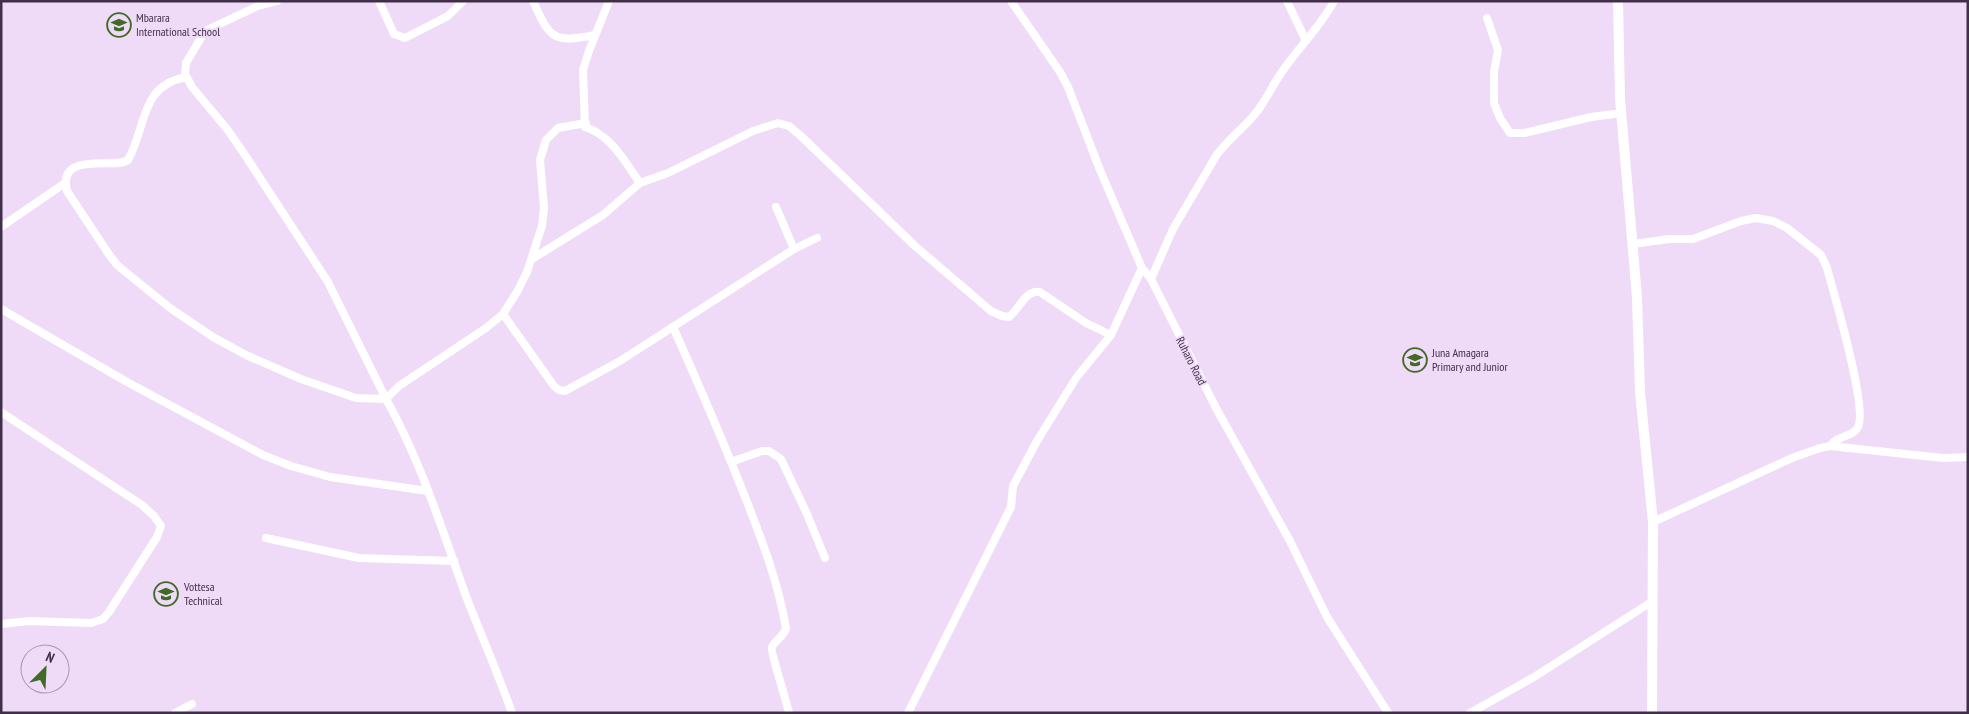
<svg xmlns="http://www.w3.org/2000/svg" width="1969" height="714" viewBox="0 0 1969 714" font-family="'PT Sans Narrow',sans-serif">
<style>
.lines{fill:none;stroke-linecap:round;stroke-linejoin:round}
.minor{stroke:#fff;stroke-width:8}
.major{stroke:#fff;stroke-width:10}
.labels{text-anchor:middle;stroke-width:4;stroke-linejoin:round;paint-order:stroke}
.poi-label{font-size:12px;fill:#412e49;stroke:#efdbf7;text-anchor:start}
.street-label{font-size:12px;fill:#412e49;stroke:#efdbf7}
</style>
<rect width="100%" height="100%" fill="#efdbf7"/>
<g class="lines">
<g class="minor">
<polyline points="277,1 258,6 205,31 186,63 185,74 192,87 227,129 243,152 328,282 386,399"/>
<polyline points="379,1 394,34 405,38 448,16 463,1"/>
<path d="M533,1C550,39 553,43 595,35"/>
<path d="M609,1L589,51L583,70L585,127C611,135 625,162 640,183"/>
<polyline points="1011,1 1060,72 1068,87 1100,170 1142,268 1151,279 1216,408 1290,541 1327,617 1388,713"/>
<polyline points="1287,1 1306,41"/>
<polyline points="1487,18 1498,50 1494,72 1494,103 1500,118 1510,133 1524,133 1591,117 1622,113"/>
<path d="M186,77C139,86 147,127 128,160C115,170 57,150 67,191L108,253L117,265L170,308L213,337L246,355L301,379L356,398L386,399"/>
<polyline points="776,207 794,249"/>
<polyline points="1,227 65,183"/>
<path d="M1633,244L1669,239H1693L1741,221L1756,218L1773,221L1787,228L1821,255L1827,268C1834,294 1868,408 1858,427C1854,435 1845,435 1839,439C1835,440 1832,444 1830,446"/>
<path d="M532,259L603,215L640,183L668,173L753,131L778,123L789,126L802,137L915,246L991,311L1002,316L1009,317C1020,309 1024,290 1040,292L1086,323L1111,335"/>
<path d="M1151,279L1173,229L1216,156C1227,140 1243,129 1255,114C1267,100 1273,83 1284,69C1300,46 1321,26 1334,1"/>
<polyline points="1,309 127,382 263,455 291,466 330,477 428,491"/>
<polyline points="503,314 554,386 559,390 565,391 620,361 794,249 817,238"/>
<path d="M673,327C699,385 724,443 747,502C763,543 779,585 786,629C783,637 775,640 772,647C770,651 787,702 789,713"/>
<polyline points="1,412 142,505 154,516 161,526 157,537 109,612 103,619 91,623 29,621 1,624"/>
<polyline points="731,462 762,451 769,451 781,459 807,514 825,558"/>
<polyline points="1653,522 1792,458 1820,448 1830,446 1943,458 1968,457"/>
<polyline points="266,538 359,558 454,561"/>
<polyline points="175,713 192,704"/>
<path d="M512,713C498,673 481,635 466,596C442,530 421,461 386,399L399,386L486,328L503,314L517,292L527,272L542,226L544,208L540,160L546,140L558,128L586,123"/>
<polyline points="908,713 1011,507 1013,486 1037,441 1076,378 1111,335 1142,268"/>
<polyline points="1470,713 1534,677 1653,601"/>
</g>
<polyline class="major" points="1618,1 1620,99 1637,297 1640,392 1653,522 1652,713"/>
</g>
<defs>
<g id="school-ring" transform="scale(1.25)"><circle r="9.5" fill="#efdbf7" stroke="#406a27" stroke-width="1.5"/><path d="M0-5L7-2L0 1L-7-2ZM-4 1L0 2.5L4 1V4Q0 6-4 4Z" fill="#406a27"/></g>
</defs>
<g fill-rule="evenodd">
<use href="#school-ring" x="119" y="25"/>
<use href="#school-ring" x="1415" y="360"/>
<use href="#school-ring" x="166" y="594"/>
</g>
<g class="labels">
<g class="poi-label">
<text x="136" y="22">Mbarara<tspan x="136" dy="14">International School</tspan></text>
<text x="1432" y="357">Juna Amagara<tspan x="1432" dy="14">Primary and Junior</tspan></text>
<text x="184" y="591">Vottesa<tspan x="184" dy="14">Technical</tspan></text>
</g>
<g class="street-label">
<text transform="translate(1191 361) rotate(63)" y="4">Ruharo Road</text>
</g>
</g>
<rect width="1969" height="714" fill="none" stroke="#412e49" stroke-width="5"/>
<g transform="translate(45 669) rotate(24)"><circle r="24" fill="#efdbf7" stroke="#a996b1"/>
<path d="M0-4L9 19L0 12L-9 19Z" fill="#406a27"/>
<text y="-8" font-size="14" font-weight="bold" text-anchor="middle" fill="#412e49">N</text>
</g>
</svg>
